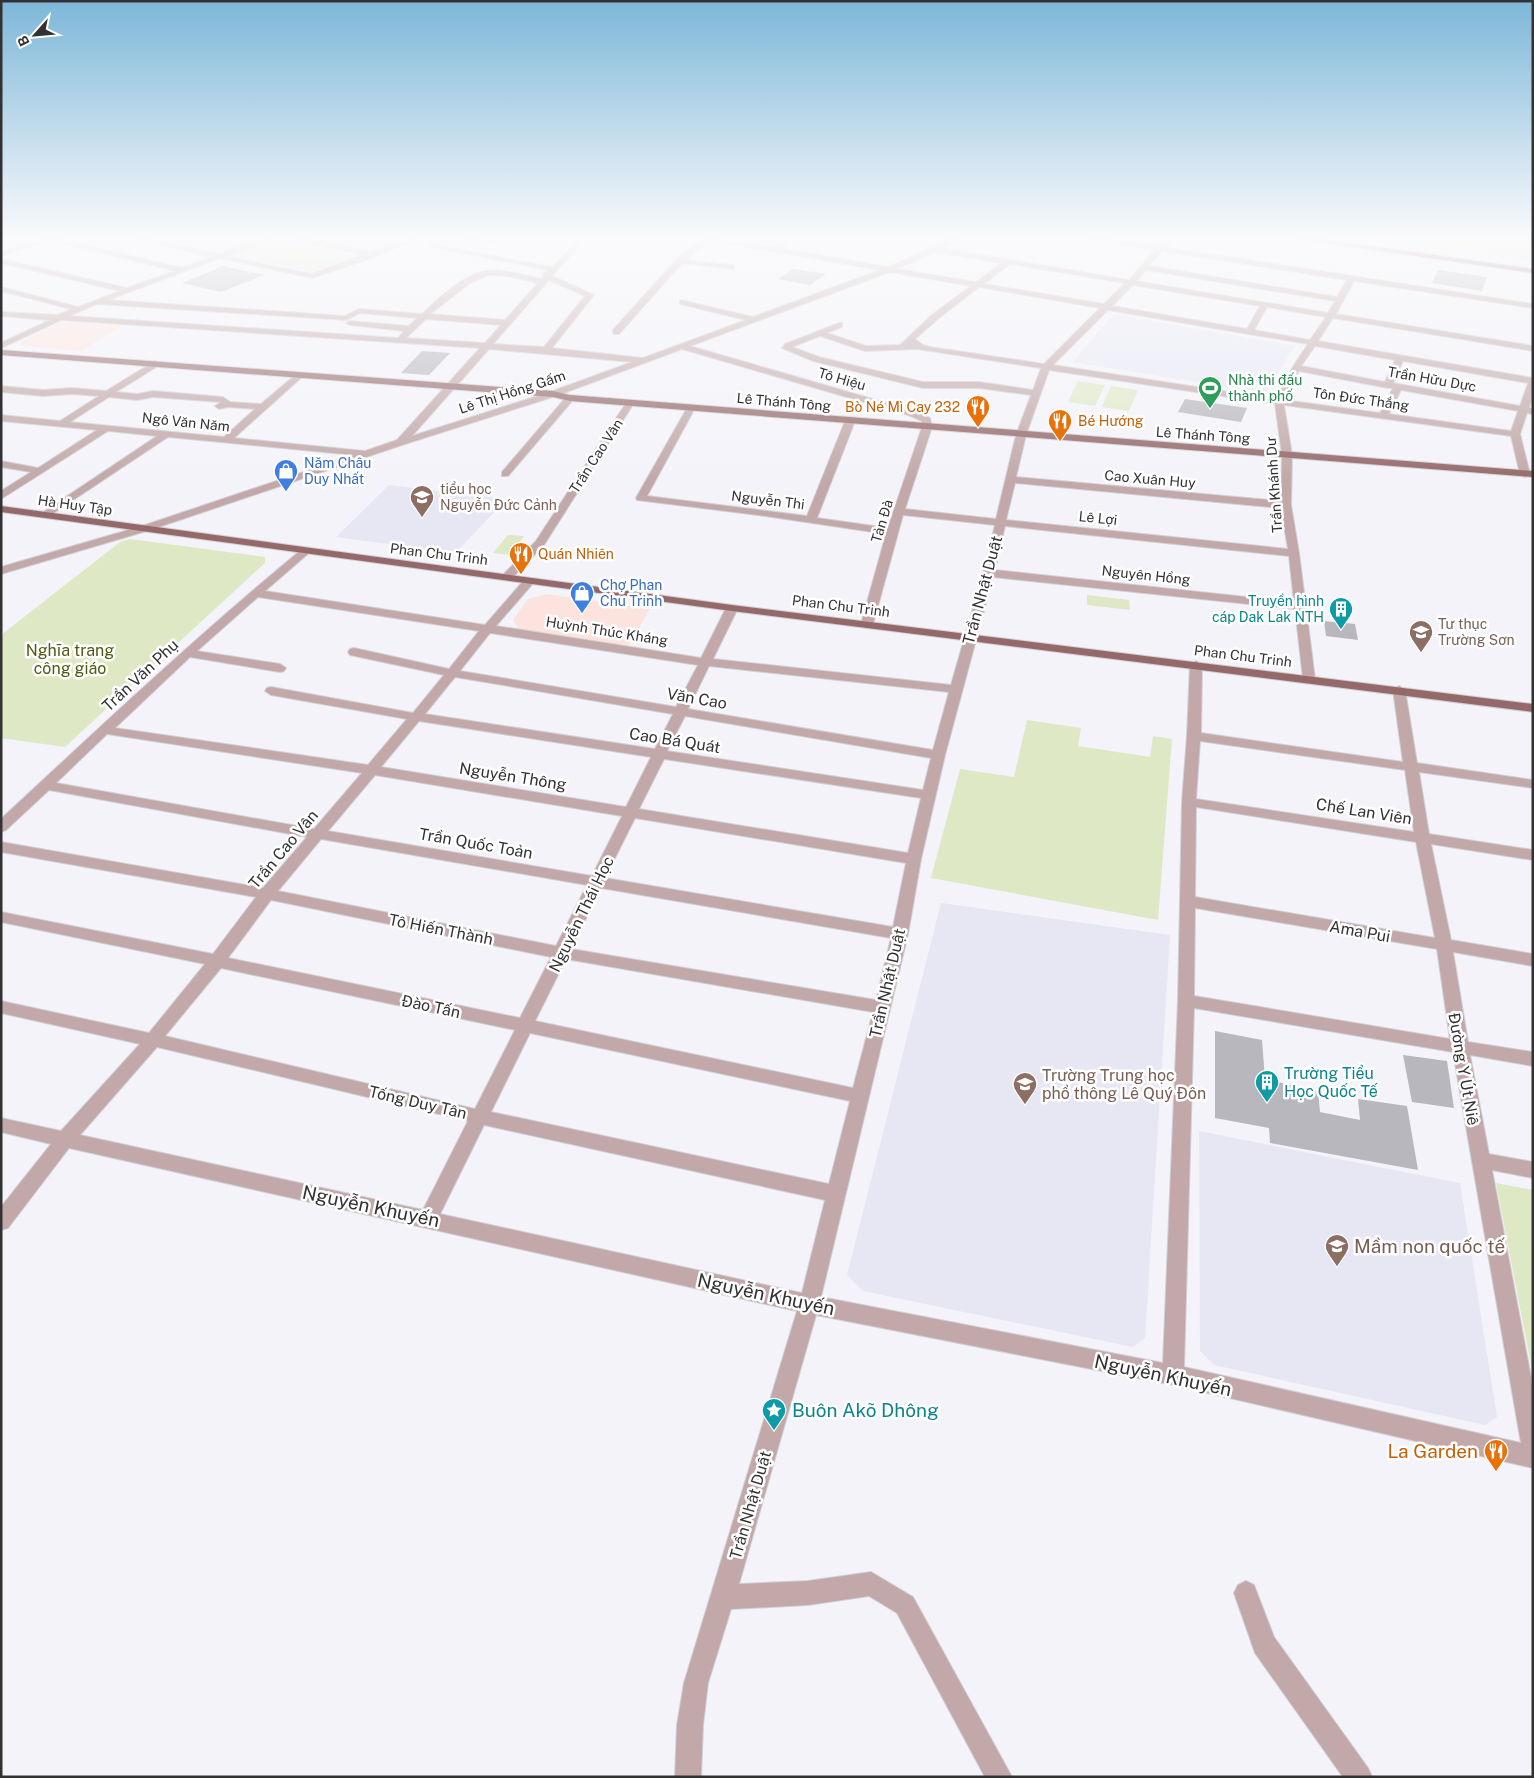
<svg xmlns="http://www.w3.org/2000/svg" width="1534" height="1778" viewBox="0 0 1534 1778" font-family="'Public Sans',sans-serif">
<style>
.commercial{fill:#fde3dd}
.built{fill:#e7e7f4}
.green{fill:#dfe8c5}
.building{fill:#b7b7bd}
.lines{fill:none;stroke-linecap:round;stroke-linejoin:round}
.minor-casing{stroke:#d0d0d6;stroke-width:2}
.major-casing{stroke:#d0d0d6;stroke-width:2}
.minor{fill:#c2a8a8;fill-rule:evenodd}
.major{fill:#95696a;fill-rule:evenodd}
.labels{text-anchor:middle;stroke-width:5;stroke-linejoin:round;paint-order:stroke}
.far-street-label{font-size:14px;fill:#323234;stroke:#fff}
.far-leisure-label{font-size:14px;fill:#27864d;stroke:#fff;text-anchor:start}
.far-food-label{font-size:14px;fill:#c56008;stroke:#fff;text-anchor:start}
.far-shop-label{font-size:14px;fill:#366cbe;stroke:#fff;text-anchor:start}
.far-education-label{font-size:14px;fill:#785e54;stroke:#fff;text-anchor:start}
.far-culture-label{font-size:14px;fill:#0d838f;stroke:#fff;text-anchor:end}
.street-label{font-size:16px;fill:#323234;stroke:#fff}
.park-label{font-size:16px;fill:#4f5b11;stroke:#fff}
.culture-label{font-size:16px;fill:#0d838f;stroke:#fff;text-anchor:start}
.education-label{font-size:16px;fill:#785e54;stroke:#fff;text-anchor:start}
.near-street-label{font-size:19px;fill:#323234;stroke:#fff}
.near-education-label{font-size:19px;fill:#785e54;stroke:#fff;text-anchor:start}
.near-culture-label{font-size:19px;fill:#0d838f;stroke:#fff;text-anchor:start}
.near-food-label{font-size:19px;fill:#c56008;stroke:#fff;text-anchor:end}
</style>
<rect width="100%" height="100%" fill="#f3f3f9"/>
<g class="commercial">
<polygon points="69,322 123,325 81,351 22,346 21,342 60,323"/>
<polygon points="547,594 650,609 628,646 519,630 513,620 528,599"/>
</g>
<g class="built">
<polygon points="1113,314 1295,346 1265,393 1073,362"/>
<polygon points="389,485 507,499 455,553 336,537"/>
<polygon points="941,903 1170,935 1145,1338 1133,1347 863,1291 847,1275"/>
<polygon points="1199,1131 1460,1183 1497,1417 1485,1425 1214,1365 1200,1351"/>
</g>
<g class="green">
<polygon points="1388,235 1533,235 1533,261 1388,241"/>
<polygon points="270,240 277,240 348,254 350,257 312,272 232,254"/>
<polygon points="1078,381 1105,385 1095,406 1068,402"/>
<polygon points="1111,386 1138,390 1129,411 1102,407"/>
<polygon points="508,535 524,536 510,555 493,553"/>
<polygon points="130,539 265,557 265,563 65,747 1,738 1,635 120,542"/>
<polygon points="1087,595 1129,600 1130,610 1087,605"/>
<polygon points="1027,720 1081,728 1078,746 1150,757 1153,736 1172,739 1158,920 931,878 960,769 1014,777"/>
<polygon points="1496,1183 1533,1190 1533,1375"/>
</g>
<g class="building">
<polygon points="223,266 264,275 221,292 182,283"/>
<polygon points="793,269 826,274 810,285 778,279"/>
<polygon points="1438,270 1487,277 1482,291 1432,283"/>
<polygon points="422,351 450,353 429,375 401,373"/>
<polygon points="1185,399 1247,408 1241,422 1178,412"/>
<polygon points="1324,621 1355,624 1358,640 1326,636"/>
<polygon points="1215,1031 1262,1040 1265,1079 1318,1091 1320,1112 1360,1120 1358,1099 1407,1106 1418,1170 1270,1143 1269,1128 1215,1118"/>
<polygon points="1403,1055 1447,1061 1454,1108 1412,1102"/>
</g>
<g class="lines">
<g class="minor-casing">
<g id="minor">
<path d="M53,235H62L57,238L182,268L212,257L118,235H129L219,254L271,235H291L370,252L417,235H426L375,257L312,278L220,258L108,300L345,316L359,309L422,314C441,296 467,270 495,270C511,271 526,276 542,279L543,274L549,270L431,247L428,245L429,244L553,267L582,235H588L552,276L594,295L552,348L643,358L746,320L680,304V300L753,317L880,270L708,240L686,260L731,265H734V269L682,263L619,334H613V330L677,259L701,239L688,235C715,235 742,246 770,247C781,247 790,235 802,235L780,248L888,267L949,240L930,236L929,235L955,237L968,235L941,248L1129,280L1155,250L1073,237L1070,235H1084L1159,246L1169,235H1175L1165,247L1533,304V308L1354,281L1336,314L1533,346V351L1333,318L1318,341L1533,378V395L1529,408H1533V414L1527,413L1520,434L1530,474L1525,477L1520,474L1511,436L1284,405L1292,455L1291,505L1299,553L1315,679L1313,682H1305L1303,679L1295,609L993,577L945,755L921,859L908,934L821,1297L1163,1363L1178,1001L1182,802L1187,736L1190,665L1196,661L1202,665L1201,733L1403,762L1393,690L1399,686L1405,690L1417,763L1533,780V788L1419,772L1429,834L1533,850V860L1431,844L1451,940L1533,954V966L1453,952L1468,1042L1533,1052V1066L1470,1055L1489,1154L1533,1162V1178L1492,1170L1533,1388V1468L1173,1385L816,1315L739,1584L808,1581L871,1572L913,1597L1012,1777H985L897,1613L869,1596L808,1605L731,1609L708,1683L703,1725L701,1777H675L677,1725L684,1683L797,1311L69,1148L8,1228L1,1230V1207L51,1144L1,1132V1118L61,1131L140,1044L1,1013V1001L149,1033L205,964L1,922V912L213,954L256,897L1,852V842L263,888L307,837L49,790L6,830L1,832V819C100,727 198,635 301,550H309L310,552L265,591L485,625L525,579L529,578L535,581L496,626L701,658L726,608L732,605L738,608L713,659L951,685L983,573L995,525L903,515L873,624L867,628L861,624L886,534L758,515L637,500L636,498L687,408L691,405L695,408L647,496L807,516L845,421L850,418L855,421L817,518L888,528L922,427V421L908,415L682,349L556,396L402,445L150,530L1,574V567L142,526L354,455L168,437L46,518L41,515L42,513L157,436L108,431L1,499V491L31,472L1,467V461L38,468L97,430L1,421V415L60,421L99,396L72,394L43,396L1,392V386L43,390L72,388L106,391L155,361L159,364L158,366L116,392L137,394L153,391L223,397L230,402L261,404L299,372L303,375L302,377L234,438L365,451L397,440L480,348L61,320L1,348V343L50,320L1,316V312L58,315L71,309L1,291V287L78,307L120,291L1,263V259L127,288L175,271L50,240L1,256V252ZM280,236L283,237L362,255L311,274L228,256ZM1162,251L1347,280L1337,297L1149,266ZM934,252L1002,263L976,282L897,269ZM1010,264L1125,283L1104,304L984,284ZM1146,270L1335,301L1328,313L1136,281ZM890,272L971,286L933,314L900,345L866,346L827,333L842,327V323H839L785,344L782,348L813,361L923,388H979L1031,395L1016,435L996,519L905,509L932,427L930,418L914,411L690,346ZM488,275L508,276L538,283L505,320L430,314L469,284ZM549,280L585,296L544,347L493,344ZM1133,285L1260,306L1247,329L1112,306ZM979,287L1100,308L1044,364L930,347L923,345L915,339L939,318ZM97,304L346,320L360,313L417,318L409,326L350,321L346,323L350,325L404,331L398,338L69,316ZM1267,307L1326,317L1310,340L1254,330ZM1108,310L1308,344L1292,368L1276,399L1053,365ZM426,319L501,325L485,343L406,338ZM820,336L865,351L917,349L1041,368L1033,390L979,382H923L819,357L792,347ZM1315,346L1395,360L1385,382L1301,366ZM489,349L632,362L550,392L412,436ZM1403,361L1528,383L1520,406L1393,383ZM1049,370L1275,404L1282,455L1281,501L1016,477L1026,435ZM1299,371L1388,388H1393L1380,413L1284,400ZM1401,390L1518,411L1511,431L1389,414ZM109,397L137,400L153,397L221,402L215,406L219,409L228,407L255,409L224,437L70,422ZM1015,483L1281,508L1288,549L1006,520ZM1005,526L1289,556L1294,602L995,570ZM258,597L479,631L449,669L354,648L350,649L348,652L350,655L444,675L413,713L271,687L267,688L265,691L271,695L407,719L368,765L115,728L190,657L280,672L284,671L286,668L280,664L197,651ZM490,633L698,665L676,707L460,671ZM709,666L949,692L933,750L688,709ZM455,677L673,714L655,749L425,714ZM685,716L931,758L923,790L667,751ZM419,721L651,757L626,807L381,767ZM107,734L362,773L314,829L56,783ZM1200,741L1405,770L1414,832L1196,799ZM664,759L921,798L908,853L639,809ZM375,775L622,816L592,876L328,831ZM1196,807L1416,842L1435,938L1195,897ZM635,818L906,863L893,927L605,878ZM321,839L587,885L556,946L278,891ZM601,888L891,938L876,1000L571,949ZM271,900L551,957L520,1018L228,958ZM1195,908L1437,949L1450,1039L1194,996ZM566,959L873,1012L853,1088L535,1021ZM221,968L515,1030L475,1109L165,1036ZM1194,1008L1453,1052L1521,1443L1184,1367ZM530,1033L850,1101L829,1184L491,1112ZM157,1047L468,1121L423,1210L80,1135ZM484,1125L825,1200L802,1293L440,1214Z"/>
<polygon points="447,235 461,235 496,242 493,244 450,237"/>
<polygon points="570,395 573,396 573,400 508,476 502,476 502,472 567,396"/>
<polygon points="630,400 634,403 544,545 510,580 502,580 500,578 502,576 536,541 626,403"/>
<polygon points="1246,1581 1254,1585 1274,1637 1368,1768 1372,1777 1343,1777 1255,1653 1234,1593 1238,1585"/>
</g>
</g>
<g class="major-casing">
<g id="major">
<polygon points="1281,235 1296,235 1533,269 1533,273 1284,237"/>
<polygon points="1,350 553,391 570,395 1533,471 1533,477 570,401 553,397 1,355"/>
<polygon points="1,506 732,605 1533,704 1533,712 732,611 1,512"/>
</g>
</g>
<use href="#minor" class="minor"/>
<use href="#major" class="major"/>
</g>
<linearGradient id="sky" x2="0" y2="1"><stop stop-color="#7db7d8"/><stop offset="0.49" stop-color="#fafafc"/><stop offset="1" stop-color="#fafafc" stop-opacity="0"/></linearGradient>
<rect width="1534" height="484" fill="url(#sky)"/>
<defs>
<g id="stadium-pin" transform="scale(1.25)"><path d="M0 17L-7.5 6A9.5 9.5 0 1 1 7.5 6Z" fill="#2e9e5b" stroke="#fff"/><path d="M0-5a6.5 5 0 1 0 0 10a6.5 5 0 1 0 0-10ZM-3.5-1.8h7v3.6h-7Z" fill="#fff"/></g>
<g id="restaurant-pin" transform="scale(1.25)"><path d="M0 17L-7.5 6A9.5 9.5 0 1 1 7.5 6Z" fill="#e8710a" stroke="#fff"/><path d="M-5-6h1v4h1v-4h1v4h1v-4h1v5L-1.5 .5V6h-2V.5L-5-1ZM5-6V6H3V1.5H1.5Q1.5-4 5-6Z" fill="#fff"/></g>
<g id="shop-pin" transform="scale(1.25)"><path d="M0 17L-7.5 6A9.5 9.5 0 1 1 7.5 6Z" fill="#3f7fe0" stroke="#fff"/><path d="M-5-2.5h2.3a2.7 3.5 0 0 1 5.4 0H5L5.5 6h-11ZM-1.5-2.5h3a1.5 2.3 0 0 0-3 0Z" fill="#fff"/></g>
<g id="school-pin" transform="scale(1.25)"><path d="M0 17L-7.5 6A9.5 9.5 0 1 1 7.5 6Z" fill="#8d6e63" stroke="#fff"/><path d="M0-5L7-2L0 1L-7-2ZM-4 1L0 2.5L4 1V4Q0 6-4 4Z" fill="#fff"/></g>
<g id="building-pin" transform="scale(1.25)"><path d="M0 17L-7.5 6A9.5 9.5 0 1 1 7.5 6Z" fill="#0f9aa8" stroke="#fff"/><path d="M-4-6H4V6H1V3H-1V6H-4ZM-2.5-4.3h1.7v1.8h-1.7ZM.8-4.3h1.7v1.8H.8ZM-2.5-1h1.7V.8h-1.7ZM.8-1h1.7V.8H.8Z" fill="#fff"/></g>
<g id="sight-pin" transform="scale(1.25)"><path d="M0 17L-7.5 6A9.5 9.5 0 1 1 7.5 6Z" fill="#0f9aa8" stroke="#fff"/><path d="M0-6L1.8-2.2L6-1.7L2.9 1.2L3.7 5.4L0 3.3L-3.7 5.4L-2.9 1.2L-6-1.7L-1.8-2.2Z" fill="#fff"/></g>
</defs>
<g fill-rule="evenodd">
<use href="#stadium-pin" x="1210" y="388"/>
<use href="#restaurant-pin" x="978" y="407"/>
<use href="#restaurant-pin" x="1060" y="421"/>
<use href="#shop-pin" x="286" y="471"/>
<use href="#school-pin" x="422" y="497"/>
<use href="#restaurant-pin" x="521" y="554"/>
<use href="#shop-pin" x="582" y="593"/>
<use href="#building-pin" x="1341" y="609"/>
<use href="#school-pin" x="1421" y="632"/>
<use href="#building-pin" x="1267" y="1082"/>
<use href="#school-pin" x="1025" y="1084"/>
<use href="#school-pin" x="1337" y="1246"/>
<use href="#sight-pin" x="774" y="1410"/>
<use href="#restaurant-pin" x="1496" y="1451"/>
</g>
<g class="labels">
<g class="far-street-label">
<text transform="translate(842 379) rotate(16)" y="5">Tô Hiệu</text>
<text transform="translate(1432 379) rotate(10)" y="5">Trần Hữu Dực</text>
<text transform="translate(512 392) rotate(-18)" y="5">Lê Thị Hồng Gấm</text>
<text transform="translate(1361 399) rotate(8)" y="5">Tôn Đức Thắng</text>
<text transform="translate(784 402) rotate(5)" y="5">Lê Thánh Tông</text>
<text transform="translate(186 422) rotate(6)" y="5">Ngô Văn Năm</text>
<text transform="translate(1203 435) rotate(4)" y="5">Lê Thánh Tông</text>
<text transform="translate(596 456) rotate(-57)" y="5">Trần Cao Vân</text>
<text transform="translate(1150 479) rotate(5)" y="5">Cao Xuân Huy</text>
<text transform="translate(1274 485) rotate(-94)" y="5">Trần Khánh Dư</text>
<text transform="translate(768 500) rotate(7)" y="5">Nguyễn Thi</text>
<text transform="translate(75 505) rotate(8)" y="5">Hà Huy Tập</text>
<text transform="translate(1098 518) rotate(6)" y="5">Lê Lợi</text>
<text transform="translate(882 521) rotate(-73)" y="5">Tản Đà</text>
<text transform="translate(439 554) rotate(7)" y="5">Phan Chu Trinh</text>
<text transform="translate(1146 575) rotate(6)" y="5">Nguyên Hồng</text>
<text transform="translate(841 606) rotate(7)" y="5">Phan Chu Trinh</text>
<text transform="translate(607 631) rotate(9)" y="5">Huỳnh Thúc Kháng</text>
<text transform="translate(1243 656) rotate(7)" y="5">Phan Chu Trinh</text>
</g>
<g class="far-leisure-label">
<text x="1228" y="385">Nhà thi đấu<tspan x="1228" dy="16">thành phố</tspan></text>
</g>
<g class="far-food-label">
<text x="960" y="412" text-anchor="end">Bò Né Mì Cay 232</text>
<text x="1078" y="426">Bé Hướng</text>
<text x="538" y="559">Quán Nhiên</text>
</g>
<g class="far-shop-label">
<text x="304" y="468">Năm Châu<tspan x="304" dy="16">Duy Nhất</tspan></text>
<text x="600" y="590">Chợ Phan<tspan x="600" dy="16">Chu Trinh</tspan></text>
</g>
<g class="far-education-label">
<text x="440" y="494">tiểu học<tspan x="440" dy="16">Nguyễn Đức Cảnh</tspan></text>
<text x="1438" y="629">Tư thục<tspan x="1438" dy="16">Trường Sơn</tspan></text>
</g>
<g class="far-culture-label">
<text x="1324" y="606">Truyền hình<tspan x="1324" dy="16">cáp Dak Lak NTH</tspan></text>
</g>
<g class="street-label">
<text transform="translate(982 590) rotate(-75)" y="6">Trần Nhật Duật</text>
<text transform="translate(140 675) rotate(-43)" y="6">Trần Văn Phụ</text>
<text transform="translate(697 698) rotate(10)" y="6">Văn Cao</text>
<text transform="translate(675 740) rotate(9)" y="6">Cao Bá Quát</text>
<text transform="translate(513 776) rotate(9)" y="6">Nguyễn Thông</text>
<text transform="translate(1364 811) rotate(9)" y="6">Chế Lan Viên</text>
<text transform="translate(476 843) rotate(10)" y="6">Trần Quốc Toản</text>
<text transform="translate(283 849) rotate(-50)" y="6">Trần Cao Vân</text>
<text transform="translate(581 914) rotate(-64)" y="6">Nguyễn Thái Học</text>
<text transform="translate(441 929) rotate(11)" y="6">Tô Hiến Thành</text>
<text transform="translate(1360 931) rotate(10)" y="6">Ama Pui</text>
<text transform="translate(887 983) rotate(-77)" y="6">Trần Nhật Duật</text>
<text transform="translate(431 1006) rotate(12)" y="6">Đào Tấn</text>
<text transform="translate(1464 1069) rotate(80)" y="6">Đường Y Út Niê</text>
<text transform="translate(418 1102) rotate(13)" y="6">Tống Duy Tân</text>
<text transform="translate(750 1505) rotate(-74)" y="6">Trần Nhật Duật</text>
</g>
<g class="park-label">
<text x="70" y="656">Nghĩa trang<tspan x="70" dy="18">công giáo</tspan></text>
</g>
<g class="culture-label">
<text x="1284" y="1079">Trường Tiểu<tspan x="1284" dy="18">Học Quốc Tế</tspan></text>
</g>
<g class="education-label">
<text x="1042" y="1081">Trường Trung học<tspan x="1042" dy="18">phổ thông Lê Quý Đôn</tspan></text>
</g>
<g class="near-street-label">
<text transform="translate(371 1206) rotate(12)" y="7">Nguyễn Khuyến</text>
<text transform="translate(766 1294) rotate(12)" y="7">Nguyễn Khuyến</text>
<text transform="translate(1163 1375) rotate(12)" y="7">Nguyễn Khuyến</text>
</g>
<g class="near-education-label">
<text x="1354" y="1253">Mầm non quốc tế</text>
</g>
<g class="near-culture-label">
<text x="792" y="1417">Buôn Akõ Dhông</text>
</g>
<g class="near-food-label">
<text x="1478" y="1458">La Garden</text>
</g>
</g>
<rect width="1534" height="1778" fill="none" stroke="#323234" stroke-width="5"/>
<g transform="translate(35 35) rotate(243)" stroke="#ffffff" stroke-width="4" paint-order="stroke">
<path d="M0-4L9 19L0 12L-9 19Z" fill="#323234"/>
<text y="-8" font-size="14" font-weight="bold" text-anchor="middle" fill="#323234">B</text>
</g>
</svg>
